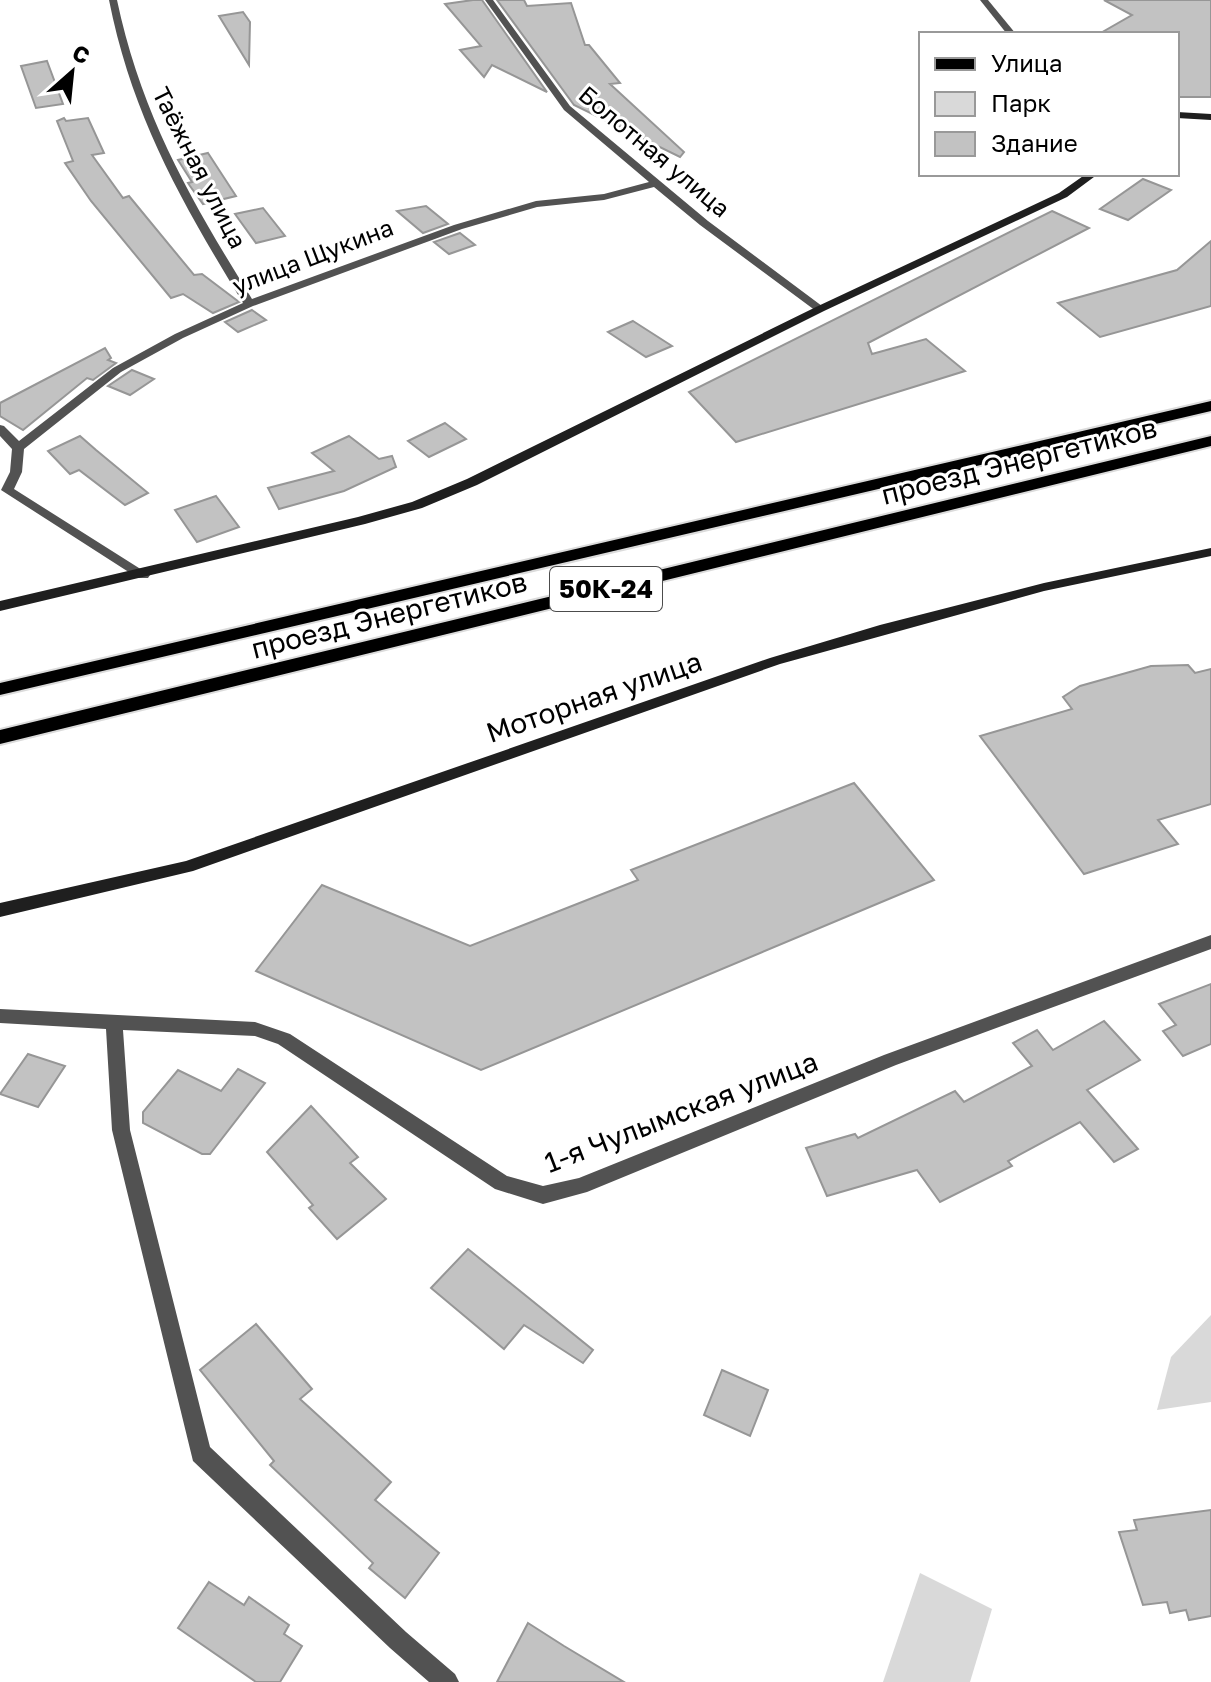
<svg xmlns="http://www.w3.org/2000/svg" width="1211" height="1682" viewBox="0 0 1211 1682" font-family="'Golos Text',sans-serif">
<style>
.green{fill:#d9d9d9}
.building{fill:#c2c2c2;stroke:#969696;stroke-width:2}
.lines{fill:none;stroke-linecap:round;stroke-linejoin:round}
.primary-casing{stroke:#dbdbdb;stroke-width:4}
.street{fill:#525252;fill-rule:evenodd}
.secondary{fill:#1f1f1f;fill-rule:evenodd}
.primary{fill:#000;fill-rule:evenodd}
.labels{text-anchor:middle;stroke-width:6;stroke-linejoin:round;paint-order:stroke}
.far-street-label{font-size:24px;fill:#000;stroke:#fff}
.shield{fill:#fff;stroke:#4c4c4c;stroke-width:2}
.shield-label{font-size:26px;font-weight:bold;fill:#000}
.street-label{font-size:28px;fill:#000;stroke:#fff}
</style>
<rect width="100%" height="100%" fill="#fff"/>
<g class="green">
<polygon points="1211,1315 1211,1402 1157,1410 1171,1357"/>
<polygon points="920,1573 992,1609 970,1682 883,1682"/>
</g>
<g class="building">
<polygon points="473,0 482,0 547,92 492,65 484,77 460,50 481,46 445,4"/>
<polygon points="497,0 524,0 527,6 571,3 585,45 589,45 620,83 610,84 684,152 680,157 574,105"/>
<polygon points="1104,0 1211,0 1211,97 1177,97 1177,34 1099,34 1132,15"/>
<polygon points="243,12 250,22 249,65 219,16"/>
<polygon points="47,61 63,104 36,108 21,66"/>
<polygon points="64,118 66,121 88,118 104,153 92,155 123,198 129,196 194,275 202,274 239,302 213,313 183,294 171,298 91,201 65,163 73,161 57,121"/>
<polygon points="208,153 236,196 203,204 190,186 188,183 192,182 178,160"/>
<polygon points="1143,179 1171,190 1128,220 1100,209"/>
<polygon points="426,206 448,224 423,233 397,211"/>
<polygon points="263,208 285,236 256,243 235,214"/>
<polygon points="1052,211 1089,228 868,343 872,354 926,339 965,371 736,442 689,392"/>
<polygon points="460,233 475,245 449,254 434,242"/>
<polygon points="1211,241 1211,306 1100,337 1058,303 1177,270"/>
<polygon points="252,310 266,320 238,332 225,322"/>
<polygon points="633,321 672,346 646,357 608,332"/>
<polygon points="105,348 111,358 108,360 116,363 93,380 87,378 23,430 0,416 0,403"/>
<polygon points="132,370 154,379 130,395 108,386"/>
<polygon points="445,423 466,439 429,457 408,441"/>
<polygon points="80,436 96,450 148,493 125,505 79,470 70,474 48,451"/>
<polygon points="349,436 379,459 392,456 396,467 344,491 279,509 268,488 334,471 312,453"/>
<polygon points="216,496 239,527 197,542 175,510"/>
<polygon points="1188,665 1195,673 1211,669 1211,804 1158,820 1178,844 1084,874 980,736 1072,709 1063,697 1080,686 1151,666"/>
<polygon points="854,783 934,880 481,1070 256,971 322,885 470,946 638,880 631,870"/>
<polygon points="1211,984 1211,1044 1183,1056 1163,1031 1176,1025 1159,1004"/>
<polygon points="1104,1021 1140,1060 1087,1090 1138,1149 1114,1162 1080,1122 1008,1161 1012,1166 940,1202 917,1170 827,1196 806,1148 855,1134 858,1138 955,1091 964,1102 1032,1066 1013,1043 1037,1030 1053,1050"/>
<polygon points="28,1054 65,1066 38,1107 0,1094"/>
<polygon points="238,1069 265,1083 210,1154 202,1154 143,1123 143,1112 178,1070 221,1091"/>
<polygon points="311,1106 358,1157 350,1163 386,1199 337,1239 309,1208 313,1205 267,1152"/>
<polygon points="468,1249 593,1350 583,1363 524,1325 504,1349 431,1288"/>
<polygon points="256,1324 312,1389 300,1399 391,1482 375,1500 439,1553 405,1598 369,1568 373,1563 270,1465 274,1461 200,1370"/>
<polygon points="722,1370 768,1390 750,1436 704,1415"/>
<polygon points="1211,1510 1211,1616 1189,1620 1186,1610 1170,1613 1167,1602 1143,1605 1119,1532 1137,1530 1134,1520"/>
<polygon points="209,1582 244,1605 249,1597 289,1625 284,1634 302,1646 280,1682 256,1682 178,1628"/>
<polygon points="528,1623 564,1646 624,1682 497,1682"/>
</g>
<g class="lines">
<g class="primary-casing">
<g id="primary">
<polygon points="1211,401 1211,411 0,695 0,683"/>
<polygon points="1211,436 1211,446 0,744 0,730"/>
</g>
</g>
<g class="street">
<path d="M109,0H117C141,114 191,201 252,299L454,225L536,201L604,194L649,182L564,110L485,0H493L570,106L708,221L826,309L816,311L700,225L654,187L604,200L537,207L462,229L253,306L183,338L121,372L24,449L22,472L14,489L150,575L148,578H138L1,490L10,472L12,449L0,436V425L4,426L19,441L113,368L175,334L243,303C182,203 132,116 109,0Z"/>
<polygon points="980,0 988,0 1016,34 1007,34"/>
<polygon points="1211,935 1211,949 896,1065 587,1192 543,1204 495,1189 278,1044 255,1036 123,1030 130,1130 210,1447 406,1632 455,1674 459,1682 429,1682 390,1648 193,1461 112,1130 106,1029 0,1023 0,1009 255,1022 290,1034 507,1176 543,1186 579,1178 884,1055"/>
</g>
<g class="secondary">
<polygon points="1177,112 1211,114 1211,120 1177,118"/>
<polygon points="1086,174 1098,174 1067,197 824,311 477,485 422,508 365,524 0,611 0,601 358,517 412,502 467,479 816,307 1059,193"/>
<polygon points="1211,548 1211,556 1044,591 780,664 193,871 0,917 0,903 186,861 770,658 880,625 1044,583"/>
</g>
<use href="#primary" class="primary"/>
</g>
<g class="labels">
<g class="far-street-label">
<text transform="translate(654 152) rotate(40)" y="8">Болотная улица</text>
<text transform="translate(199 168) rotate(63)" y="8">Таёжная улица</text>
<text transform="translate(313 257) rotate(-21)" y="8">улица Щукина</text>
</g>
<rect class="shield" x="550" y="567" width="112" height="44" rx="6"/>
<g class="shield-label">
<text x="606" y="598">50К-24</text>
</g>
<g class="street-label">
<text transform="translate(1019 461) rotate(-14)" y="10">проезд Энергетиков</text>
<text transform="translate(389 615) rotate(-14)" y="10">проезд Энергетиков</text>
<text transform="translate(594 697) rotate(-19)" y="10">Моторная улица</text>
<text transform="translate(681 1112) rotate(-21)" y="10">1-я Чулымская улица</text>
</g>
</g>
<rect x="919" y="32" width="260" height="144" fill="#ffffff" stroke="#999999" stroke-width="2"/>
<rect x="935" y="58" width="40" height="12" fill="#000000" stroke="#999999" stroke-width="2"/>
<text x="991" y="72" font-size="24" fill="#000000">Улица</text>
<rect x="935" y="92" width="40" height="24" fill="#d9d9d9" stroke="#999999" stroke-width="2"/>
<text x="991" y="112" font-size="24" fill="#000000">Парк</text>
<rect x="935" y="132" width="40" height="24" fill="#c2c2c2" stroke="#999999" stroke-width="2"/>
<text x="991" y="152" font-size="24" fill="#000000">Здание</text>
<g transform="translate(72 72) rotate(27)" stroke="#ffffff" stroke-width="6" paint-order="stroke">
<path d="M0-6L14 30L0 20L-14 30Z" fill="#000000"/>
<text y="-12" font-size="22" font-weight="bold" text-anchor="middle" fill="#000000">С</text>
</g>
</svg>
